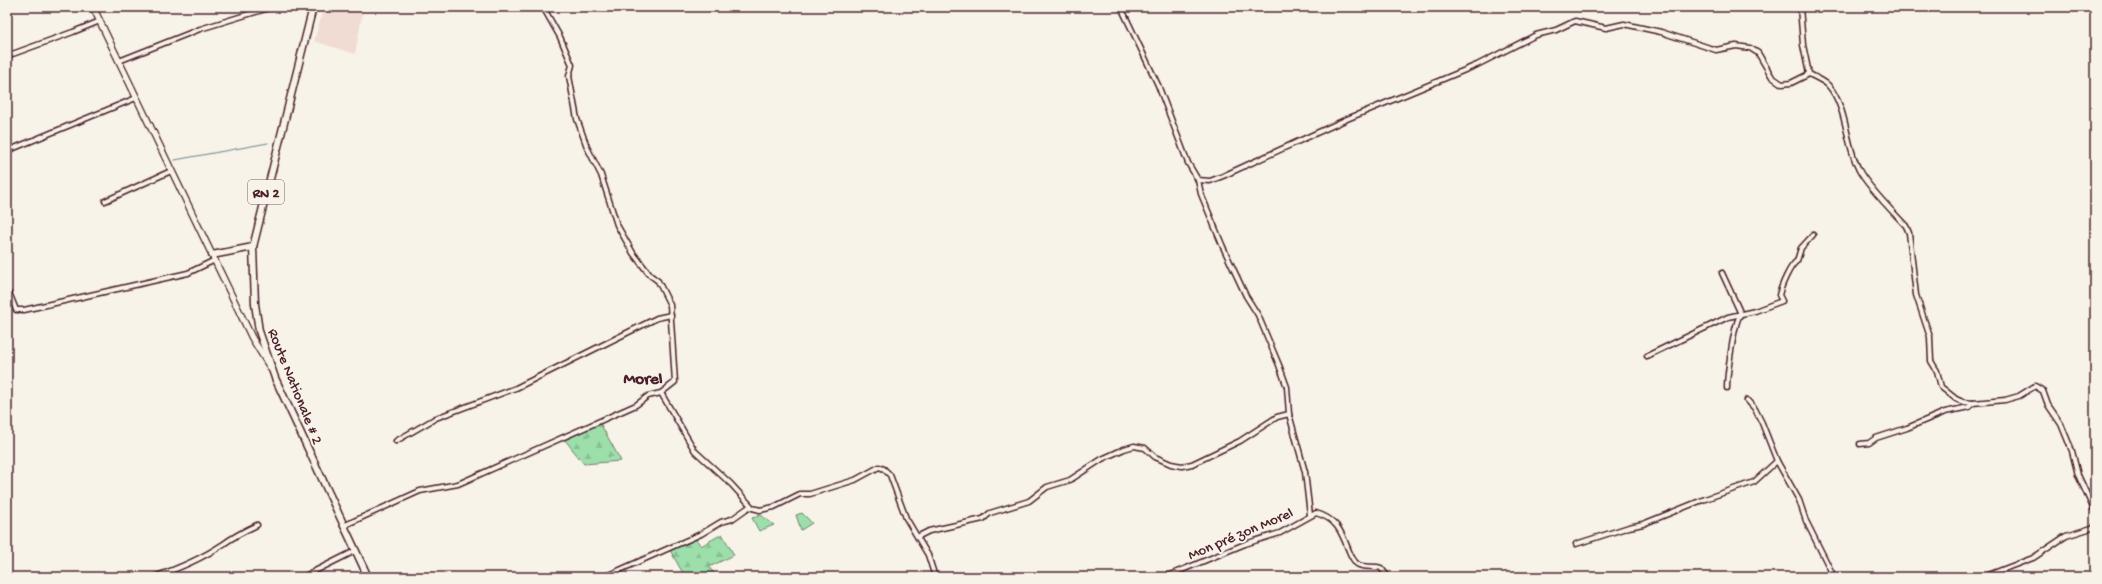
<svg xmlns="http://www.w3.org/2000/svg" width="2102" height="584" viewBox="0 0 2102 584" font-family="'Gochi Hand',sans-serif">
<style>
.built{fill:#f1dcd3}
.grass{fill:#9cdfab;stroke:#737f6b}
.forest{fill:url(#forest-firs);stroke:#737f6b}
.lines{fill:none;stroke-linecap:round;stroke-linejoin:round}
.stream{stroke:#67868e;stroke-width:1}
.street-casing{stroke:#4a1f2b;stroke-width:7}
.secondary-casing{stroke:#4a1f2b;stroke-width:8}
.primary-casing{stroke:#4a1f2b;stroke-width:9}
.street{stroke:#f7f3e8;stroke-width:4}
.secondary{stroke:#f7f3e8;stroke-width:5.5}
.primary{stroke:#f7f3e8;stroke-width:6}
.labels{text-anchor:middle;stroke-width:4;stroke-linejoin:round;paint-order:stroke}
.shield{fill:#f7f3e8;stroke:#7e5f64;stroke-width:1}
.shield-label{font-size:14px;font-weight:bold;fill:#4a1f2b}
.street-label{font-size:15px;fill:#4a1f2b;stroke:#f7f3e8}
.quarter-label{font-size:17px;font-weight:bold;fill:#4a1f2b;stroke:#f7f3e8}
</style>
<defs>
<pattern id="forest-firs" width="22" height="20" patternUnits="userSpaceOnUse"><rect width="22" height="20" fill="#9cdfab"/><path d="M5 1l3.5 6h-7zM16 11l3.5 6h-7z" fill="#88bf93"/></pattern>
</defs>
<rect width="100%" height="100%" fill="#f7f3e8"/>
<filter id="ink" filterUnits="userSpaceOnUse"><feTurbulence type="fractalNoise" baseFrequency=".025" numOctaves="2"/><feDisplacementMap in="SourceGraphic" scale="8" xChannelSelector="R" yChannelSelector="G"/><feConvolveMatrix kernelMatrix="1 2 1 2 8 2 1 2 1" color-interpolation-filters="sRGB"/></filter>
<g filter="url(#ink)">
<polygon class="built" points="363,10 355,54 314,41 323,11"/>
<g class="grass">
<polygon points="802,513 812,523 801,530 796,515"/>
<polygon points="761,515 774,525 759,531 752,518"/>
</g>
<g class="forest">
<polygon points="600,423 621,461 584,464 565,440"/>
<polygon points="722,534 734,555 709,567 717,577 685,577 670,550 695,538 701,546"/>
</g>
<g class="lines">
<polyline class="stream" points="175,160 268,143"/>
<g class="street-casing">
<g id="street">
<polyline points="1121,7 1158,85 1188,163 1198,180 1201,194 1223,247 1246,296 1258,315 1279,365 1287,387 1289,414 1305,472 1310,515"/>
<path d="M1800,7L1803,45L1809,74C1815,77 1824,81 1828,85C1848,108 1845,144 1859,170C1867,186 1893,212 1906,226L1909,233L1916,295L1930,337L1931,361L1937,371L1941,387L1956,399L1963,402L1973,403L2005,400L2019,396L2035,386L2043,391L2048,405L2061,424L2072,451L2078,475L2095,512"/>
<polyline points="7,56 73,32 100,21"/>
<polyline points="119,61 200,29 269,8 281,7"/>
<polyline points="7,151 136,98"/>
<polyline points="1198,180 1210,181 1223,176 1347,119 1477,65 1536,35 1556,30 1575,21 1606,28 1624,24 1661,32 1716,50 1736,46 1750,48 1758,53 1772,77 1782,84 1791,83 1809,74"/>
<polyline points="105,201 171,171"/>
<path d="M1722,273L1741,314C1734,320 1727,376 1727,388"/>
<polyline points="7,292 10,295 16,310 24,310 188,273 215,260"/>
<path d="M1647,356L1728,317L1755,311L1782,301L1779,295C1781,287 1790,265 1797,261L1801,248L1813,235"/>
<polyline points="661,393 695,451 731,484 753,508"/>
<polyline points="1747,400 1755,409 1762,423 1777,461 1799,500 1806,521 1834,577"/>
<polyline points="396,441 436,418 516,388 657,318 671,315"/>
<polyline points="1860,444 1869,443 1876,438 1907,428 1945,412 1969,407 1973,403"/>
<polyline points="343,526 420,491 458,484 636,405 648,396 661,393 675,382 670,305 658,281 650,275 633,253 617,225 601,175 587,147 577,119 569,76 572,65 560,37 543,7"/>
<polyline points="919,536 929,531 983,519 990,513 1029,501 1047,487 1070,480 1102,459 1124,449 1134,446 1145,448 1155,457 1171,464 1182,466 1192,464 1240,441 1277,417 1289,414"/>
<polyline points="1576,544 1629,527 1643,524 1705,499 1754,482 1777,461"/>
<path d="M154,577C177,569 201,559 222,545C233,537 244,531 257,525"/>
<polyline points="303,577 355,551"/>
<polyline points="604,577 701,534 721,522 732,519 749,507 760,510 774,507 800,494 810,494 855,480 879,467 884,469 890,475 906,518 928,555 935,577"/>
<path d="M1165,577L1245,544L1280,533L1316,513C1337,519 1341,531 1349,551C1351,556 1353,560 1357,564C1365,569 1373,565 1381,568L1388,577"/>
<polyline points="1983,577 2033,558 2066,536 2095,527"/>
</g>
</g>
<g class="secondary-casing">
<polyline id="secondary" points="93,7 252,338 271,369"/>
</g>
<g class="primary-casing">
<g id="primary">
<polyline points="313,7 253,247 255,304 259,331 275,378 368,577"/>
<polyline points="212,255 253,247"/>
</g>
</g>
<use href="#street" class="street"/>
<use href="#secondary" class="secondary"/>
<use href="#primary" class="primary"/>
</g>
</g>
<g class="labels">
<rect class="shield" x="248" y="180" width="36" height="24" rx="3"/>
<g class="shield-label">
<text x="266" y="197">RN 2</text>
</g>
<g class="street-label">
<text transform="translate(296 386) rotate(68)" y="5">Route Nationale # 2</text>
<text transform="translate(1240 533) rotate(-23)" y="5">Mon pré zon Morel</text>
</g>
<g class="quarter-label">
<text x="643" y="383">Morel</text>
</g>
</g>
<rect width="2102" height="584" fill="none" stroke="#f7f3e8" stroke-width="24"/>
<rect x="12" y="12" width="2078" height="560" fill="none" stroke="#4a1f2b" stroke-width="1.5" filter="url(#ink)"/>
</svg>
